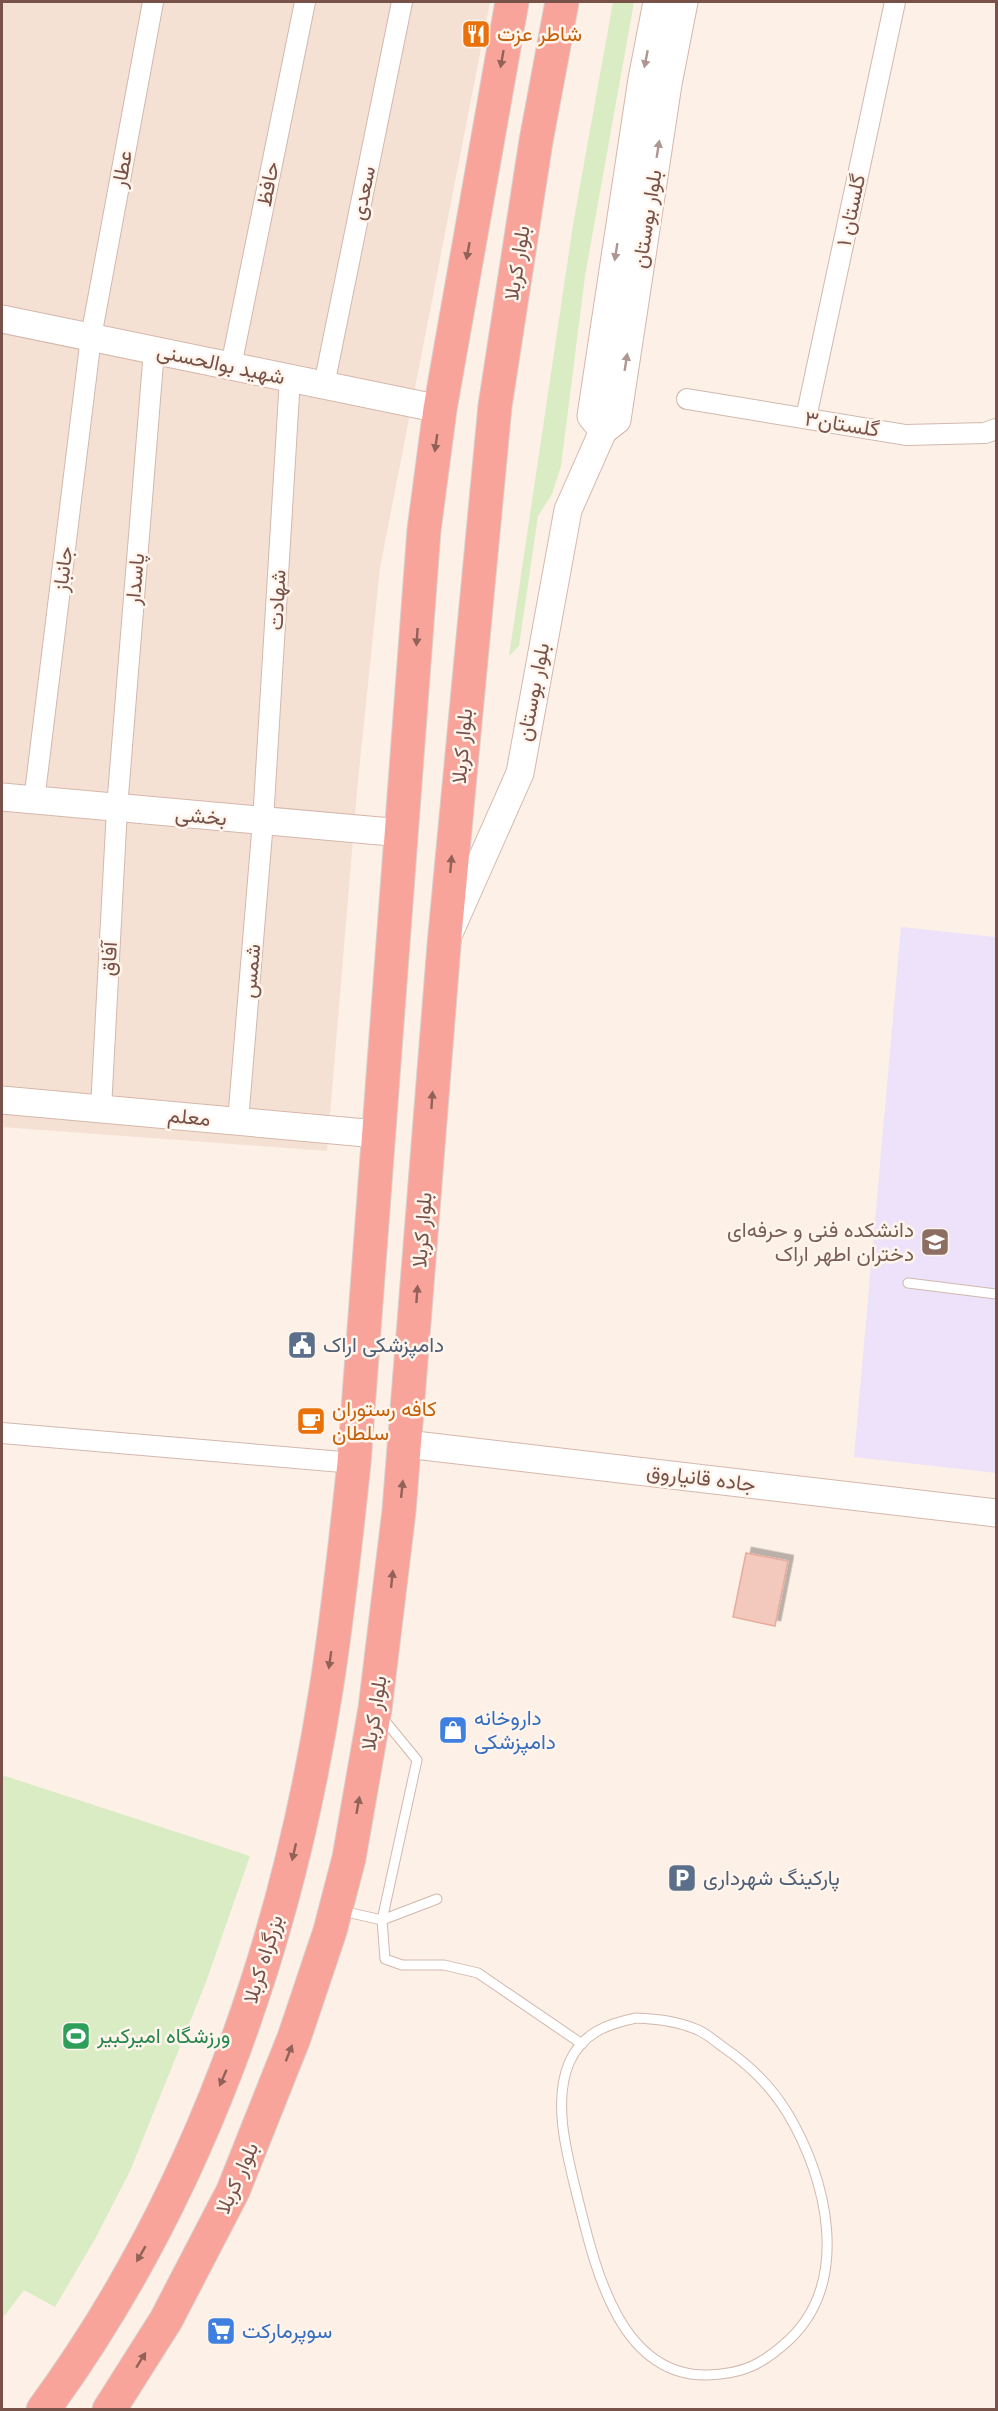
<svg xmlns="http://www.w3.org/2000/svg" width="998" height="2411" viewBox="0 0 998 2411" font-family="'Nunito Sans',Vazirmatn,sans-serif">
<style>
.residential{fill:#f5e1d4}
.education{fill:#ede2fa}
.green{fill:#daecc4}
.building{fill:#f3c9bd;stroke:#e7ac9c;stroke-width:1.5;filter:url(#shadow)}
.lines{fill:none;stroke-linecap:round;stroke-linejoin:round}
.lane-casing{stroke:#d2b8ae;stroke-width:11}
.street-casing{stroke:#d2b8ae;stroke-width:22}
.secondary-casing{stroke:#d5b7ab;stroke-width:29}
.highway-casing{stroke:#d9cfcc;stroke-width:35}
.lane{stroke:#fff;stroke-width:9}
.street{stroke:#fff;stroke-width:20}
.secondary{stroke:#fff;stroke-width:27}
.highway{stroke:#f9a49b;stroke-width:33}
.oneway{fill:#926259}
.oneway2{fill:#ae9792}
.labels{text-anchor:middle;stroke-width:5;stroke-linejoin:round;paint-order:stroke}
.food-label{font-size:21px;fill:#c56008;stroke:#fff5ed;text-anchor:start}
.street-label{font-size:21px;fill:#785249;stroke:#fff5ed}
.education-label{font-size:21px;fill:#785e54;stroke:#fff5ed;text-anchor:end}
.service-label{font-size:21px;fill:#4e5e75;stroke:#fff5ed;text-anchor:start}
.shop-label{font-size:21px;fill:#366cbe;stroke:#fff5ed;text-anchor:start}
.leisure-label{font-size:21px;fill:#27864d;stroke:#fff5ed;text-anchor:start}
</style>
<defs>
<filter id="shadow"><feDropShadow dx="5.5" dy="-5.5" stdDeviation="0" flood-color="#0004"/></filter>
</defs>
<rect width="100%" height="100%" fill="#fdf0e6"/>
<polygon class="residential" points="2,2 490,2 380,568 357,791 327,1151 2,1127"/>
<polygon class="education" points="901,927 994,937 996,933 996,1473 854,1457"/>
<g class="green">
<polygon points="613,2 634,2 585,276 561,466 552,494 538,516 519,646 509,656 573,225"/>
<polygon points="2,1775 250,1856 206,1982 130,2171 95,2239 55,2307 24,2290 2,2319"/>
</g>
<polygon class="building" points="746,1553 788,1561 775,1626 733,1617"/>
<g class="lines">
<g class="lane-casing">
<g id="lane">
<polyline points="908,1283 996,1294"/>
<polyline points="381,1716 417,1760 382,1920 385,1959 402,1965 444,1965 478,1973 582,2044"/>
<polyline points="342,1911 382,1920 437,1899"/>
<path d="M636,2018C658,2019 677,2021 698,2030C707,2034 715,2041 723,2047C748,2064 772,2087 788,2114C827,2179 851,2280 790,2339C763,2364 744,2374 707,2375C619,2376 595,2267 578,2199C568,2158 552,2104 569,2063C582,2033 607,2024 636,2018Z"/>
</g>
</g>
<g class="street-casing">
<g id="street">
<polyline points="231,366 305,2"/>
<polyline points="324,385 402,2"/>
<polyline points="687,399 906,435 985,433 996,429"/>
<polyline points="806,418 895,2"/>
<polyline points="34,801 91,337 153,2"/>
<polyline points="101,1109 117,808 154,350"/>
<polyline points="238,1121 263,821 290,378"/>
<polyline points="2,1433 354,1463"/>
</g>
</g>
<g class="secondary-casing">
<g id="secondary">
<polyline points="657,2 642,79 591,416 603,431 617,420 668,84 684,2"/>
<polyline points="2,319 440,409"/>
<polyline points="2,797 402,833"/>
<polyline points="450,931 520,773 568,510 603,431"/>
<polyline points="2,1100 377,1134"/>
<polyline points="406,1444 996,1513"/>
</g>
</g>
<g class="highway-casing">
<g id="highway">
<path d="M43,2410C197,2200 286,1946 326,1690C338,1615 346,1539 354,1463L424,530L440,409L512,2"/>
<polyline points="109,2410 166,2320 233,2191 294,2038 330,1931 349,1858 375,1709 399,1511 444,945 495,406 536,141 562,2"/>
</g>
</g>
<use href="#lane" class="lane"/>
<use href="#street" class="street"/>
<use href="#secondary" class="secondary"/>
<use href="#highway" class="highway"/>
</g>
<defs><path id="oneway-solid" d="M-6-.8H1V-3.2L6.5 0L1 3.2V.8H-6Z" transform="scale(1.5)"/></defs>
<g class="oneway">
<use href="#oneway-solid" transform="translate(502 59) rotate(100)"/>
<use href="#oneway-solid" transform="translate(468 251) rotate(100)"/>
<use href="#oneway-solid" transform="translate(436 443) rotate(98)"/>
<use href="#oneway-solid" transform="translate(417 637) rotate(94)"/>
<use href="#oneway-solid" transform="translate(451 864) rotate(-85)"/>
<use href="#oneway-solid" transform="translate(432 1100) rotate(-86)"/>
<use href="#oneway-solid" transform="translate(417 1294) rotate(-86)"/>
<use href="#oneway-solid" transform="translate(402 1489) rotate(-84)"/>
<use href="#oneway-solid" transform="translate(392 1579) rotate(-84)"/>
<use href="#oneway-solid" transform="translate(330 1660) rotate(98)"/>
<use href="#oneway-solid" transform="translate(358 1805) rotate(-80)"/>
<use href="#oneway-solid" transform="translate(294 1852) rotate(103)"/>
<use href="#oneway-solid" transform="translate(289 2053) rotate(-69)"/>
<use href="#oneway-solid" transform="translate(223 2078) rotate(113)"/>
<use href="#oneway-solid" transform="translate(141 2254) rotate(120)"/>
<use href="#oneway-solid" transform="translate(141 2360) rotate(-58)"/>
</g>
<g class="oneway2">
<use href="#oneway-solid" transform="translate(646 59) rotate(101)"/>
<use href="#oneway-solid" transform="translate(658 149) rotate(-81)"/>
<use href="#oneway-solid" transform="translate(616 252) rotate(99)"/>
<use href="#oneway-solid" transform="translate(626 362) rotate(-81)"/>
</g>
<defs>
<g id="restaurant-square" transform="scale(1.5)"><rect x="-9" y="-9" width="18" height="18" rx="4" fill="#e8710a" stroke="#fff5ed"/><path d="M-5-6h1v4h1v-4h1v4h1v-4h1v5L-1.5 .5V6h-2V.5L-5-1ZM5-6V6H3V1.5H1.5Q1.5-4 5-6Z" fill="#fff"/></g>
<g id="university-square" transform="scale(1.5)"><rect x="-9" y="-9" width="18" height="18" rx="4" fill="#8d6e63" stroke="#fff5ed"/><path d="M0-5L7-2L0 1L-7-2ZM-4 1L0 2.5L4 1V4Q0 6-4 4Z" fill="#fff"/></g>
<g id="civic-square" transform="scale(1.5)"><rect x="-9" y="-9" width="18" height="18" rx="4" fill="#5c6f8a" stroke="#fff5ed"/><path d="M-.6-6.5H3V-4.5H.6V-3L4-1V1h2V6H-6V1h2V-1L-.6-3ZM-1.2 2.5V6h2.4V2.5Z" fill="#fff"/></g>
<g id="cafe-square" transform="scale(1.5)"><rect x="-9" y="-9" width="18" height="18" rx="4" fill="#e8710a" stroke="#fff5ed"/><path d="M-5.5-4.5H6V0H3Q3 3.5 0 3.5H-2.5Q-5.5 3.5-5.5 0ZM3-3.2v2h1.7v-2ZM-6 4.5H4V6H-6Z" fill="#fff"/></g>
<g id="shop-square" transform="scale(1.5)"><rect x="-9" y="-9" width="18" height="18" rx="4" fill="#3f7fe0" stroke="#fff5ed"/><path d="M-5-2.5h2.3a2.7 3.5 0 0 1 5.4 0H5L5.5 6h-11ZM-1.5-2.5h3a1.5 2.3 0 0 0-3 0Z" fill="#fff"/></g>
<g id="parking-square" transform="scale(1.5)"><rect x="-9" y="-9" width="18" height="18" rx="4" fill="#5c6f8a" stroke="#fff5ed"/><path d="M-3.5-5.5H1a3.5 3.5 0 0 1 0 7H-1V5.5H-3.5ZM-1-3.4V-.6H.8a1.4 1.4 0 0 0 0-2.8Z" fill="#fff"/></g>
<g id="stadium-square" transform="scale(1.5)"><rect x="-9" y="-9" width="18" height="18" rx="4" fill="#2e9e5b" stroke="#fff5ed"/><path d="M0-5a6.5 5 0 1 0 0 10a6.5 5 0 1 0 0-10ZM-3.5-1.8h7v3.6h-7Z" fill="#fff"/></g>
<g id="supermarket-square" transform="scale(1.5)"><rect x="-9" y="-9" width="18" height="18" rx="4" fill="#3f7fe0" stroke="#fff5ed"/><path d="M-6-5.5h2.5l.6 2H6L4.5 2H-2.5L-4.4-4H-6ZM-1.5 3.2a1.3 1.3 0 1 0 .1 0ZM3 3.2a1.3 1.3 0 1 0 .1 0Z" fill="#fff"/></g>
</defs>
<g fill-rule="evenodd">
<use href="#restaurant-square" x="476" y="34"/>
<use href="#university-square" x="935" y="1242"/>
<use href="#civic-square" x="302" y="1345"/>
<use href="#cafe-square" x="311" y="1421"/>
<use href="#shop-square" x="453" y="1730"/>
<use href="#parking-square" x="682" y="1878"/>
<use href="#stadium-square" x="76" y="2036"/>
<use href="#supermarket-square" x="221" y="2331"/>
</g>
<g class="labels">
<g class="food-label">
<text x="497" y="41">شاطر عزت</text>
<text x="332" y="1416">کافه رستوران<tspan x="332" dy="24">سلطان</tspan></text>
</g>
<g class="street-label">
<text transform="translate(122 169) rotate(-80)" y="7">عطار</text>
<text transform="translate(268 184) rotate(-79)" y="7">حافظ</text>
<text transform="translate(363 193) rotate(-78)" y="7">سعدی</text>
<text transform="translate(851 210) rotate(-78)" y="7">گلستان ۱</text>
<text transform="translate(647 219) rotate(-81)" y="7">بلوار بوستان</text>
<text transform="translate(517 263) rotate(-81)" y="7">بلوار کربلا</text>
<text transform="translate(221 364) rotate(12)" y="7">شهید بوالحسنی</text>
<text transform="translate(842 424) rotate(9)" y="7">گلستان۳</text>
<text transform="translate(63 569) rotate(-83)" y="7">جانباز</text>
<text transform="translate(135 579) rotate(-85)" y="7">پاسدار</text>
<text transform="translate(277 600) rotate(-87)" y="7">شهادت</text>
<text transform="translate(533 692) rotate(-79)" y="7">بلوار بوستان</text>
<text transform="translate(462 746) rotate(-85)" y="7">بلوار کربلا</text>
<text transform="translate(201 816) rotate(5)" y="7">بخشی</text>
<text transform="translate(109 959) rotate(-87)" y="7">آفاق</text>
<text transform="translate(251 971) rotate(-85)" y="7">شمس</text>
<text transform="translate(189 1117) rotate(5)" y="7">معلم</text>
<text transform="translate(422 1230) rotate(-86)" y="7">بلوار کربلا</text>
<text transform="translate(701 1478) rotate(7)" y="7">جاده قانیاروق</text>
<text transform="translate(374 1713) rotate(-81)" y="7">بلوار کربلا</text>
<text transform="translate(263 1959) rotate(-73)" y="7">بزرگراه کربلا</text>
<text transform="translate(237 2178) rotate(-66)" y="7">بلوار کربلا</text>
</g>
<g class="education-label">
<text x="914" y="1237">دانشکده فنی و حرفه‌ای<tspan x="914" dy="24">دختران اطهر اراک</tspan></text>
</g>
<g class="service-label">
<text x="323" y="1352">دامپزشکی اراک</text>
<text x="703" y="1885">پارکینگ شهرداری</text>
</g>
<g class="shop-label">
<text x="474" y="1725">داروخانه<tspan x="474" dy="24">دامپزشکی</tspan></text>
<text x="242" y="2338">سوپرمارکت</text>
</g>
<g class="leisure-label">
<text x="97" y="2043">ورزشگاه امیرکبیر</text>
</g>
</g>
<rect width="998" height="2411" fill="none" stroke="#785249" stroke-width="6"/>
</svg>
